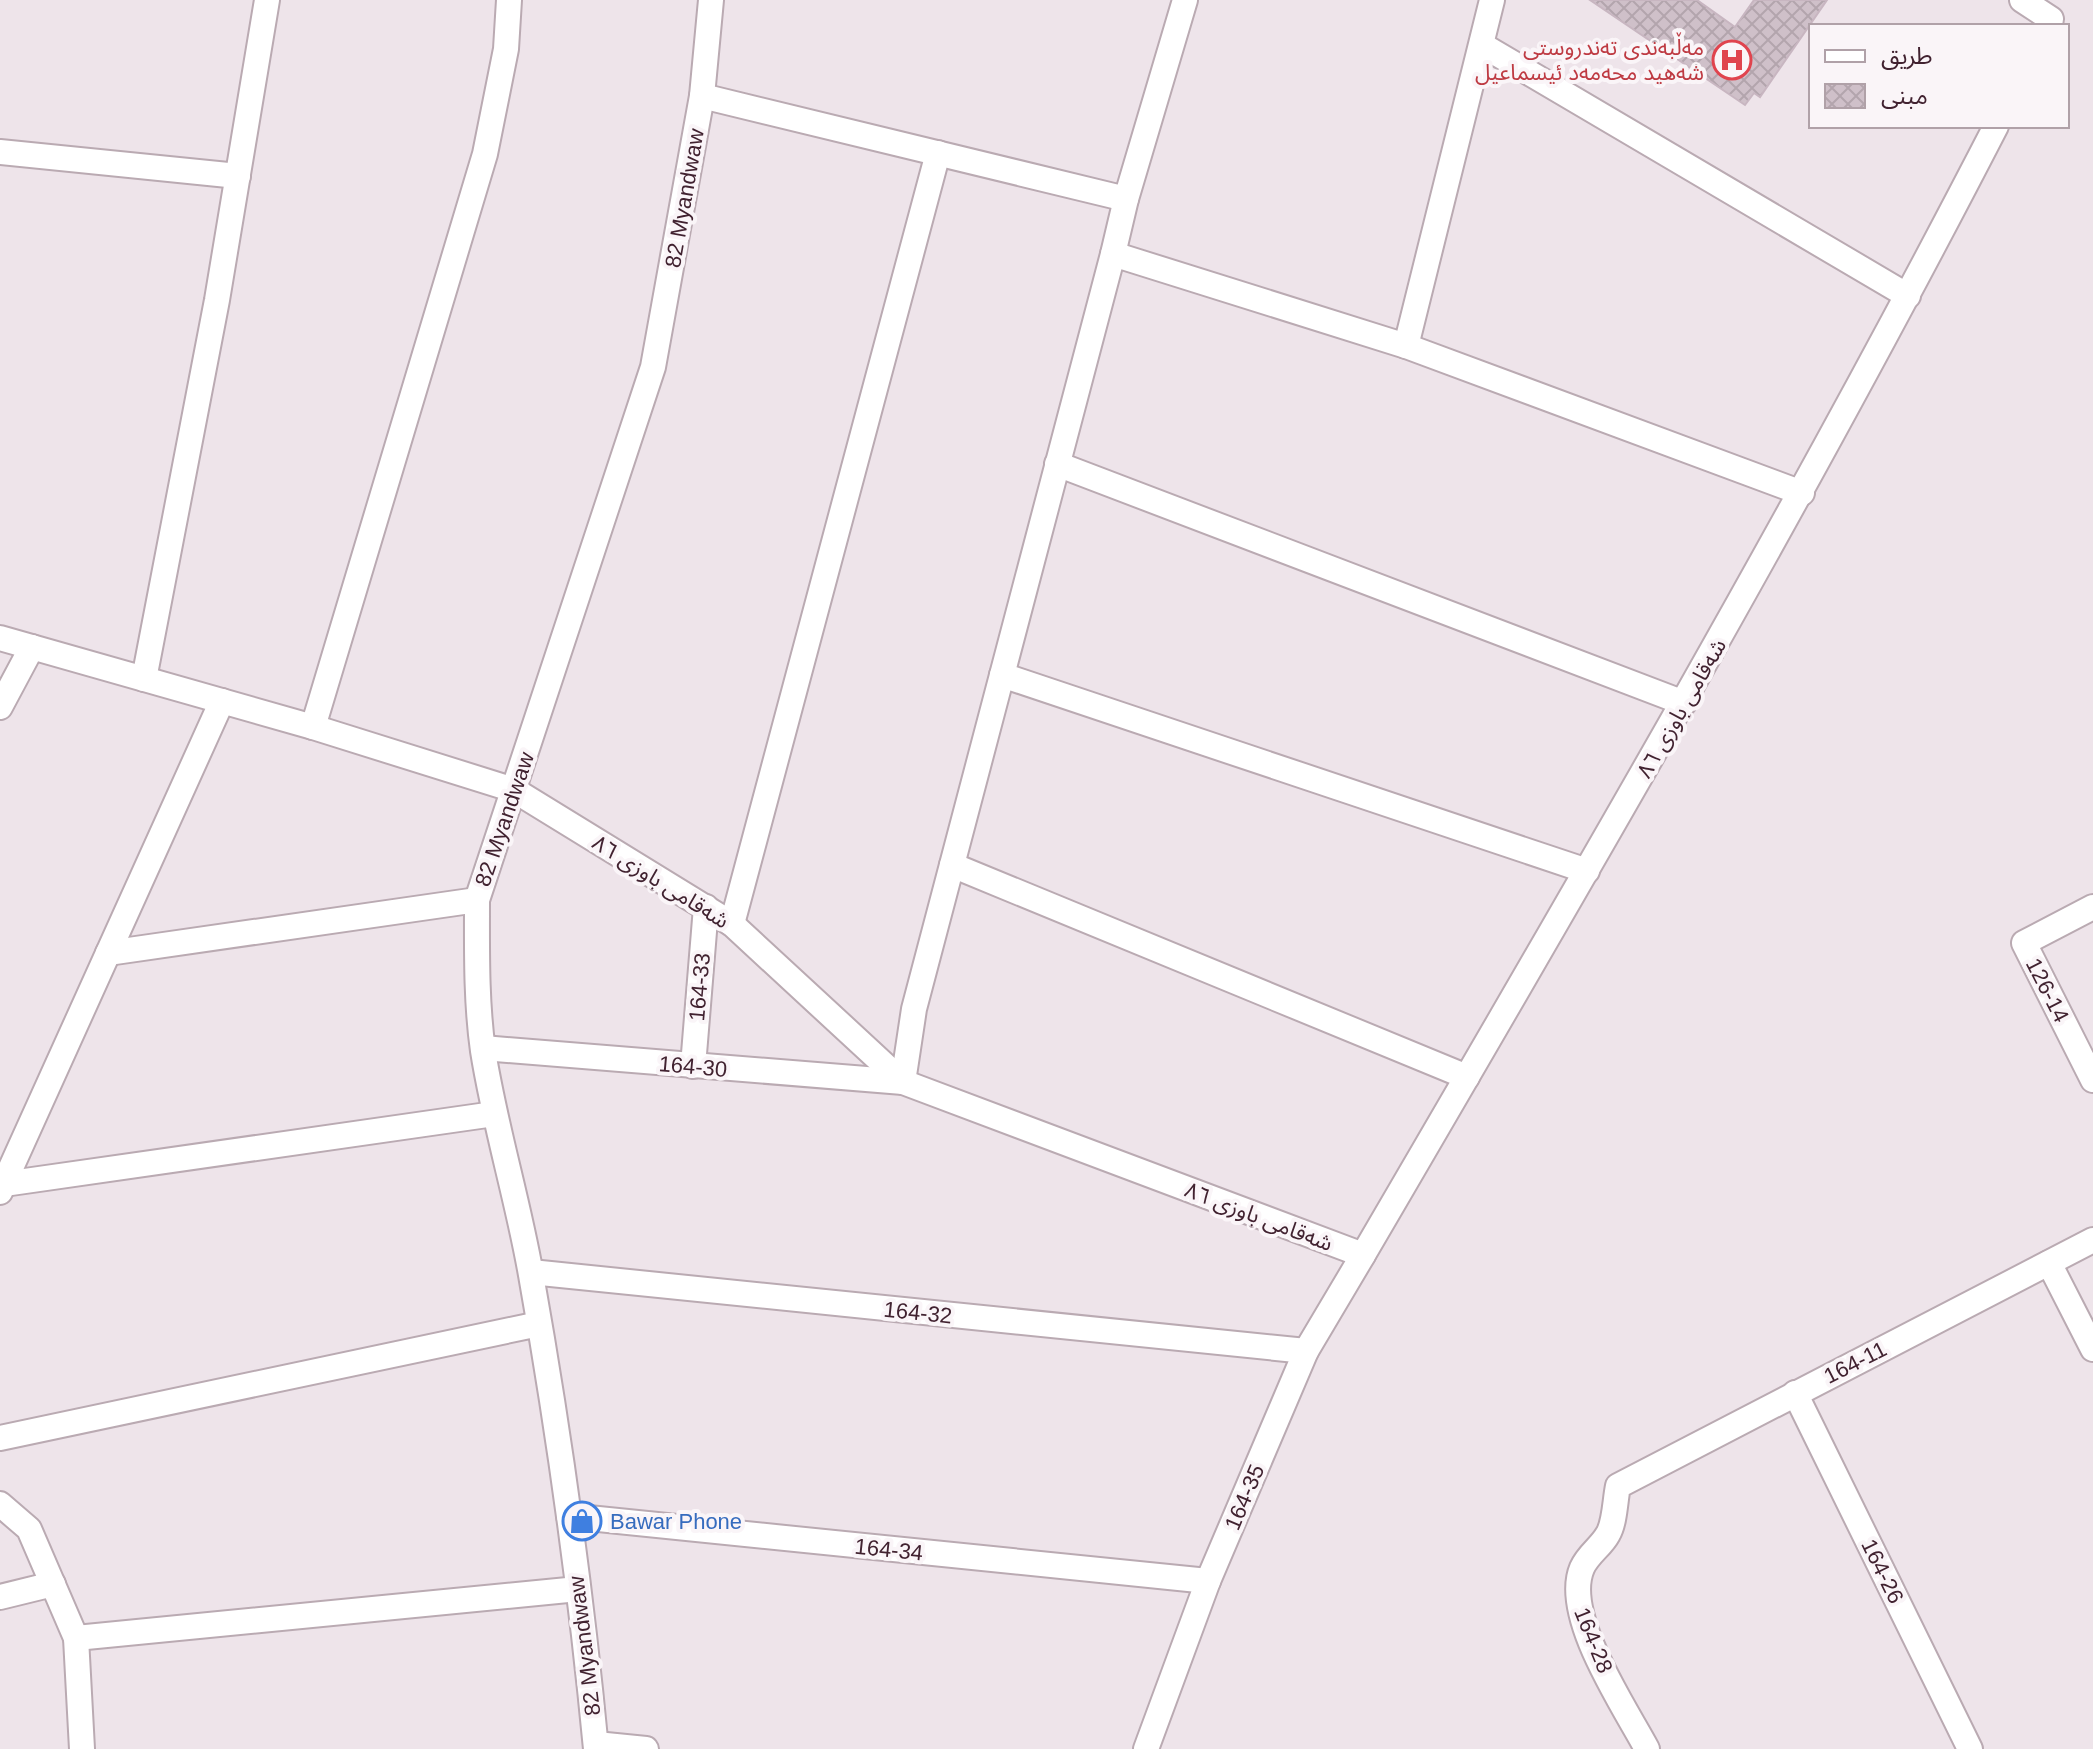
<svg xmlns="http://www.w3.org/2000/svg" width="2093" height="1749" viewBox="0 0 2093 1749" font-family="Arial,'Noto Sans Arabic',sans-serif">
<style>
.building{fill:url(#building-cross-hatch);stroke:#c8b6c1;stroke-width:2}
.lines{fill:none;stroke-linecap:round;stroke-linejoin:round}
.minor-casing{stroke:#baaab2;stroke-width:28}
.minor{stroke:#fff;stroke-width:24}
.labels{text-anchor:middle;stroke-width:8;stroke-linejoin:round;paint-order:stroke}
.health-label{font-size:22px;fill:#be3a42;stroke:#faf5f8;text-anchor:end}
.street-label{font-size:22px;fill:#412230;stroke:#faf5f8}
.shop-label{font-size:22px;fill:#366cbe;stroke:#faf5f8;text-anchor:start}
</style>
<defs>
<pattern id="building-cross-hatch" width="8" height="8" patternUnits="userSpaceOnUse" patternTransform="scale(2)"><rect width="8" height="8" fill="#cfc0c9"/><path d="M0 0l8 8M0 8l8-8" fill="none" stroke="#b3a5ad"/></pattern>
</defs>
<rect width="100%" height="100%" fill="#eee4ea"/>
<polygon class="building" points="1590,0 1697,0 1735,27 1754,0 1827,0 1760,97 1754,93 1745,105"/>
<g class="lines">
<g class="minor-casing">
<g id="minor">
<polyline points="2022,0 2051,19"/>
<polyline points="1482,45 1908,296"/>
<polyline points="702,96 1126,199"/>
<polyline points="0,152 238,176"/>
<polyline points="1113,254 1406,346 1802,493"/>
<polyline points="1406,346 1492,0"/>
<polyline points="1057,464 1684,703"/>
<path d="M0,638L313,727L514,790L732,924L903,1082L1363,1255C1581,882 1798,510 1996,126"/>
<polyline points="1002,675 1587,871"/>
<polyline points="144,679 217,300 267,0"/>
<polyline points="0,707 32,647"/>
<polyline points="313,727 485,154 506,49 509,0"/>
<polyline points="952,865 1467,1077"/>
<polyline points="2093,907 2024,943 2093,1080"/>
<polyline points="732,924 938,153"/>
<polyline points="108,953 477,900"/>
<polyline points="483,1048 903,1082 914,1009 1113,254 1126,199 1185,0"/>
<polyline points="693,1066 706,907"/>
<polyline points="4,1184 494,1114"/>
<polyline points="0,1192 222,701"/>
<polyline points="2049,1263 2093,1349"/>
<polyline points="531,1272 1306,1351"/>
<polyline points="1795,1393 1970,1749"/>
<polyline points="0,1438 539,1324"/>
<polyline points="0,1504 29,1529 76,1638 82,1749"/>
<polyline points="569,1516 1208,1581"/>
<polyline points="0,1597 53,1584"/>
<polyline points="76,1638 578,1589"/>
<polyline points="596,1744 646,1749"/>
<path d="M596,1749C581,1591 559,1432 531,1275C518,1200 495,1127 483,1051C476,1001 477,950 477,900L653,367L702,96L711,0"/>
<polyline points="1146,1749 1208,1581 1306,1351 1363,1255"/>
<path d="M1647,1749C1624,1706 1562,1615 1582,1568C1588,1554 1601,1547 1608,1534C1615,1522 1615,1500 1618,1486L2093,1240"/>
</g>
</g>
<use href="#minor" class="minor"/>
</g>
<defs>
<g id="hospital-ring" transform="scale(2)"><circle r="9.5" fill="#faf5f8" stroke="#e0444e" stroke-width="1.5"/><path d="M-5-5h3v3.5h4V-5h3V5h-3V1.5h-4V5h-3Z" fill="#e0444e"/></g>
<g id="shop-ring" transform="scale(2)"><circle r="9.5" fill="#faf5f8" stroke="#3f7fe0" stroke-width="1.5"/><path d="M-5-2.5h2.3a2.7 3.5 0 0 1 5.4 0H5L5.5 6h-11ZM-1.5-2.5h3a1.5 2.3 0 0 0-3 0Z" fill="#3f7fe0"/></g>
</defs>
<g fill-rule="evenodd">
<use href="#hospital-ring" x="1732" y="60"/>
<use href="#shop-ring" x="582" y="1521"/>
</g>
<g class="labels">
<g class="health-label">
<text x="1704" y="55">مەڵبەندی تەندروستی<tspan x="1704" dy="25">شەهید محەمەد ئیسماعیل</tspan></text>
</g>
<g class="street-label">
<text transform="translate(684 198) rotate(-80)" y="8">82 Myandwaw</text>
<text transform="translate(1681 708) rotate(-60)" y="8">شەقامی باوزی ٨٦</text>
<text transform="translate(504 819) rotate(-71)" y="8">82 Myandwaw</text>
<text transform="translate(661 881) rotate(32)" y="8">شەقامی باوزی ٨٦</text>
<text transform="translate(699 987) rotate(-85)" y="8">164-33</text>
<text transform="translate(2048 990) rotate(63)" y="8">126-14</text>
<text transform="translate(693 1066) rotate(5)" y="8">164-30</text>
<text transform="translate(1259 1216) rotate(21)" y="8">شەقامی باوزی ٨٦</text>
<text transform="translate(918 1312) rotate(6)" y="8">164-32</text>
<text transform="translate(1855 1362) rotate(-27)" y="8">164-11</text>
<text transform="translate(1244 1497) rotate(-67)" y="8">164-35</text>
<text transform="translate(889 1549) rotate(6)" y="8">164-34</text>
<text transform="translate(1883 1571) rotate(64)" y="8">164-26</text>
<text transform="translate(1594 1640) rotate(68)" y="8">164-28</text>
<text transform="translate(584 1646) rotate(-97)" y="8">82 Myandwaw</text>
</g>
<g class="shop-label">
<text x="610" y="1529">Bawar Phone</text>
</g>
</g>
<rect x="1809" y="24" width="260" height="104" fill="#faf5f8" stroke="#b0a1a8" stroke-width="2"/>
<rect x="1825" y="50" width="40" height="12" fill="#ffffff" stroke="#b0a1a8" stroke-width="2"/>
<text x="1881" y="64" font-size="24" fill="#412230">طريق</text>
<rect x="1825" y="84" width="40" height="24" fill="url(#building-cross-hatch)" stroke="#b0a1a8" stroke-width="2"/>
<text x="1881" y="104" font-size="24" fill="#412230">مبنى</text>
</svg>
